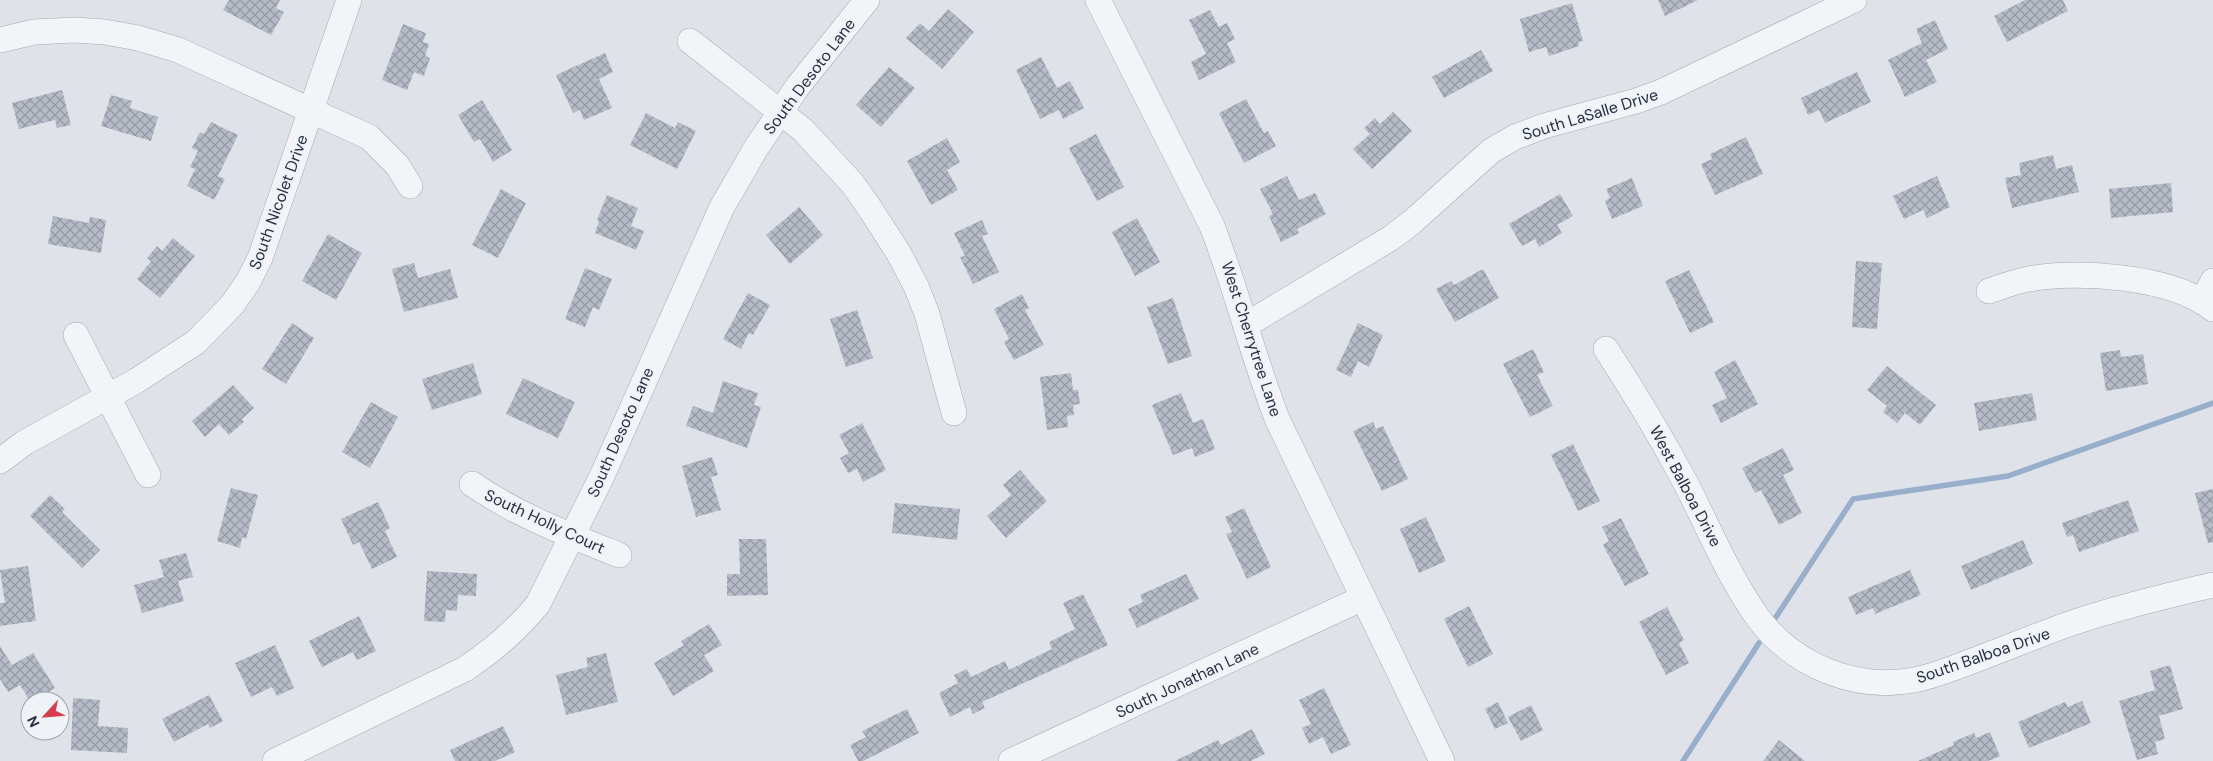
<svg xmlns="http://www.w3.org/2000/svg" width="2213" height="761" viewBox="0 0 2213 761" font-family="'DM Sans',sans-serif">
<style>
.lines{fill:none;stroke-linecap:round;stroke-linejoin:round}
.stream{stroke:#98afcc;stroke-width:5.5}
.building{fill:url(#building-cross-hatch)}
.minor-casing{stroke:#a4aab4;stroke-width:26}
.minor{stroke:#f2f4f7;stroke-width:25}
.labels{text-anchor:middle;stroke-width:4;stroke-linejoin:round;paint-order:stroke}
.street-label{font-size:16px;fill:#273042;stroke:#eff2f7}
</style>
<defs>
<pattern id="building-cross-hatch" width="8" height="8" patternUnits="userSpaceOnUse" patternTransform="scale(1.25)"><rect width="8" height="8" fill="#b6bcc7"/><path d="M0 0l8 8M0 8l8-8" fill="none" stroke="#9499a3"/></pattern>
</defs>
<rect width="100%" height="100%" fill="#dfe3e9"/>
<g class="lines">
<g class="stream">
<polyline points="1776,617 1853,499 2008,476 2213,403"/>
<polyline points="1683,761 1759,643"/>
</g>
</g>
<g class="building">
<polygon points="229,0 280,0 276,8 284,12 271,35 223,10"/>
<polygon points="1658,0 1698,0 1665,16"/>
<polygon points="2025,0 2063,0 2068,11 2007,42 1994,16"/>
<polygon points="1572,3 1583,41 1578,42 1579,46 1549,56 1546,47 1529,52 1520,19"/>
<polygon points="948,9 974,32 942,69 906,38 920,23 929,31"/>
<polygon points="1210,10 1219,27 1227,23 1235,39 1227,43 1236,62 1199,80 1191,62 1206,54 1189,20"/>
<polygon points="1935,20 1948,49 1926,60 1937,82 1905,97 1888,60 1922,43 1916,29"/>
<polygon points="403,24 426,33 423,42 429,44 425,56 430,58 424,76 414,72 407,90 382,80"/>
<polygon points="1481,50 1493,71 1444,98 1432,77"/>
<polygon points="605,53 613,72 599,79 612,108 584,120 580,110 573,113 556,75"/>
<polygon points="1041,57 1057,88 1070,81 1084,108 1063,119 1059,110 1040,119 1016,70"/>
<polygon points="889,67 915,88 881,127 856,105"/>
<polygon points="1857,72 1871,102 1825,123 1819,110 1808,115 1801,98"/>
<polygon points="62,90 71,125 57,128 55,120 19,129 12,103"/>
<polygon points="111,95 132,101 130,108 158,117 151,141 101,126"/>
<polygon points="1246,99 1264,133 1268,131 1276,146 1244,163 1219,113"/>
<polygon points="482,100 512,150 493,162 480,139 474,142 458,115"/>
<polygon points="1393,112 1412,131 1372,169 1353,149 1370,134 1364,128 1375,118 1380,124"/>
<polygon points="646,113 675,128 678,122 696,131 677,169 630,145"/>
<polygon points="211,122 238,135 218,176 225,179 214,200 187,186 195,169 190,167 198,151 192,148 200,132 204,134"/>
<polygon points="1096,134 1124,187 1097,201 1069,148"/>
<polygon points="1746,137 1763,174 1715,195 1701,164 1712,159 1710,154"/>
<polygon points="947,138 960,162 947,170 958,190 931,205 907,161"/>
<polygon points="2053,155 2056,169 2072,165 2079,192 2012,208 2005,178 2021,175 2019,163"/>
<polygon points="1287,176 1299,200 1315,193 1326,214 1297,229 1299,233 1281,242 1269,216 1273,214 1260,189"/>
<polygon points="1937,176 1950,207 1927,218 1923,210 1904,219 1893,196"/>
<polygon points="1632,178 1643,206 1612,219 1605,201 1610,198 1606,189"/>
<polygon points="2171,183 2173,212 2111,218 2109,189"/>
<polygon points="501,189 526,203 498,258 472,245"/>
<polygon points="1560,194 1573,216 1557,225 1562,233 1539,247 1535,239 1522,246 1509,224"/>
<polygon points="607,195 638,208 631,226 644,231 636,250 595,233 599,221 597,220"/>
<polygon points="799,207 823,235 790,264 766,235"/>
<polygon points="53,216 89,223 90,217 106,220 101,253 48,244"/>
<polygon points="1137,218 1160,262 1135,276 1112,232"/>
<polygon points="982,220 988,234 982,236 999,272 973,284 960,257 965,256 954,233"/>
<polygon points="328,234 362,253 336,300 302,281"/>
<polygon points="173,238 195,256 160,298 137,279 151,261 147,258 157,246 162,251"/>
<polygon points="1856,261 1882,263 1877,329 1852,327"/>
<polygon points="414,263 418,278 450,269 458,298 404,312 392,269"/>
<polygon points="585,268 612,279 599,310 593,307 585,327 565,319"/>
<polygon points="1483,269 1499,298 1455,322 1436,289 1451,281 1454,285"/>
<polygon points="1689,270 1714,322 1690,333 1665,281"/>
<polygon points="748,293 770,305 753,335 749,333 741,349 723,339"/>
<polygon points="1022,294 1029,308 1025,310 1044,345 1014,360 1004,342 1009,339 994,309"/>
<polygon points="1173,298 1192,356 1168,364 1147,307"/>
<polygon points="857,310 873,358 846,367 830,319"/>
<polygon points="292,323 314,338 286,384 262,369"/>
<polygon points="1358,323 1383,335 1369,367 1358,361 1351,377 1336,370"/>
<polygon points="1533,349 1544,372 1537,375 1553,406 1530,417 1503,364"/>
<polygon points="2120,350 2121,357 2143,354 2148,384 2106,391 2100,353"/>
<polygon points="1735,360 1758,404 1721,423 1712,405 1727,398 1714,372"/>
<polygon points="473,363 482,394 432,410 422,379"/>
<polygon points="1887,366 1936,405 1920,425 1905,413 1897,423 1883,412 1887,406 1867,390"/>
<polygon points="1071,373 1073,390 1078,390 1080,404 1073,405 1074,415 1067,416 1068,427 1047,430 1040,377"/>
<polygon points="523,378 575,402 558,438 506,414"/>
<polygon points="723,381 758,393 754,405 761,407 747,448 686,426 693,406 713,413"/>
<polygon points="233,385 254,408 242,419 244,422 229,435 219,424 205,437 192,421"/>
<polygon points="1181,393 1193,423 1203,419 1215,449 1195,457 1192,448 1173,455 1152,405"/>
<polygon points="2032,393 2037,420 1979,431 1974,403"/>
<polygon points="371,402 398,417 370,468 342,452"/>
<polygon points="1373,422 1376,429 1383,426 1408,479 1382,491 1353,431"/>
<polygon points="862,423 886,470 863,482 857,469 848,473 840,458 849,453 839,435"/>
<polygon points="1573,444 1600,501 1578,511 1551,455"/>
<polygon points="1783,448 1794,470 1783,475 1802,513 1779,525 1761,490 1755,493 1742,468"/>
<polygon points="712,457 718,475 711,477 721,510 696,517 682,466"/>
<polygon points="1020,470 1047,501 1006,538 987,516 1011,495 1003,485"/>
<polygon points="231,488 258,495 246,539 242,537 240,548 217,541"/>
<polygon points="2213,489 2213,542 2208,543 2195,493"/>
<polygon points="50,495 65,509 62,512 100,550 82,568 30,516"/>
<polygon points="2128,500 2139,531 2079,552 2073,535 2067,537 2062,523"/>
<polygon points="378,502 390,528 385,531 397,557 372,569 359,542 353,545 341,519"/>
<polygon points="895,503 960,509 957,540 892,533"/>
<polygon points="1244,508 1271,567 1247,579 1226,534 1232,532 1225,517"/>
<polygon points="1426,517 1446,561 1419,573 1400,529"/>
<polygon points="1621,518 1649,574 1625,586 1603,545 1609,541 1602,527"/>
<polygon points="739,539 766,539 768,595 727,596 727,574 740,574"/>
<polygon points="2023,540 2033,564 1971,590 1961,566"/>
<polygon points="186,553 193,577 178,581 184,601 142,613 134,585 164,577 159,560"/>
<polygon points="28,566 36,621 0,626 0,603 5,603 0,570"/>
<polygon points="1910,570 1921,595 1875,614 1873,608 1856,615 1848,597"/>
<polygon points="427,571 477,574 476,596 458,595 457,611 446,610 445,622 424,621"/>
<polygon points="1186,574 1199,599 1137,628 1128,609 1143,602 1140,595"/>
<polygon points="1083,594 1108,645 982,702 985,708 973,714 970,707 950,717 939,693 958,683 954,675 967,669 971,677 1005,661 1009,670 1052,649 1049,642 1075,629 1063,603"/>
<polygon points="1469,606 1493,654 1468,667 1444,619"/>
<polygon points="1667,607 1684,640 1679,643 1689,663 1666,675 1639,622"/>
<polygon points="359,616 376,651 357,660 353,652 322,667 309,641"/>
<polygon points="709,624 722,645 704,655 714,671 673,696 654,663 684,645 681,641"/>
<polygon points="275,645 294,688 277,696 272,687 251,697 235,663"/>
<polygon points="0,646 12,665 33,653 55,688 34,701 30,701 20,685 8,692 0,679"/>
<polygon points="606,653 618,702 566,715 556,675 588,667 586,658"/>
<polygon points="2170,665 2183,709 2159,716 2165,739 2155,742 2158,754 2137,760 2119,701 2155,690 2150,671"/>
<polygon points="1324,688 1351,745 1331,754 1323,737 1309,744 1302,728 1311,724 1299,700"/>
<polygon points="209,695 223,721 210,728 208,724 174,742 162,719"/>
<polygon points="73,698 100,700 98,726 128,728 127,753 71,750"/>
<polygon points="2082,701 2091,723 2029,748 2018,722 2065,702 2068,707"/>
<polygon points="1498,702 1508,723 1495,729 1485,709"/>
<polygon points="1531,705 1543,730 1521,741 1508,717"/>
<polygon points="907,709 919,733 863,761 858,761 850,745 866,737 862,731"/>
<polygon points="503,726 515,752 495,761 455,761 450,750"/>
<polygon points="1252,729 1265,754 1251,761 1175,761 1218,740 1221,745"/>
<polygon points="1990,732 2000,756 1988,761 1918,761 1954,745 1953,742 1974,733 1976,738"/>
<polygon points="1779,740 1805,761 1763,761"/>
</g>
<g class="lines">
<g class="minor-casing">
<g id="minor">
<path d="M1098,0L1212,226C1237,290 1253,358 1278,421L1442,761"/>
<polyline points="0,40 34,32 74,30 105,32 138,38 178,50 369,137 397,165 410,186"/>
<polyline points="690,41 803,130 852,183 867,204 898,252 916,286 927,314 954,413"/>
<path d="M1989,291C2002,287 2015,281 2029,279C2079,270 2172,276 2213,309"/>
<polyline points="2202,302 2213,281"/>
<polyline points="1246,325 1391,238 1412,222 1491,151 1515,137 1544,126 1636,101 1661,92 1854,0"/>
<polyline points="76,335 148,475"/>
<path d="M1606,349C1634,392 1660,435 1684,480C1708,526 1728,576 1758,618C1794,666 1856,691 1914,680C1935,676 1956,667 1975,660C2007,648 2038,635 2069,624C2116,608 2165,596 2213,585"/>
<polyline points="0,461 24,443 136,381 196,342 232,305 248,282 260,258 349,0"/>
<path d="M472,484C517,515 569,535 619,555"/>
<path d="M275,761L465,669C492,651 517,630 538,604L602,476L722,207L756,148L798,86L867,0"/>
<polyline points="1011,761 1363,598"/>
</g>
</g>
<use href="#minor" class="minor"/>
</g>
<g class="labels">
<g class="street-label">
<text transform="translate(809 76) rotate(-53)" y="6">South Desoto Lane</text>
<text transform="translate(1590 114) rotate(-17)" y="6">South LaSalle Drive</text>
<text transform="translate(278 202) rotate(-70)" y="6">South Nicolet Drive</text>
<text transform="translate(1252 339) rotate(72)" y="6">West Cherrytree Lane</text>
<text transform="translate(620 432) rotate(-66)" y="6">South Desoto Lane</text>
<text transform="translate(1686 486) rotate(62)" y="6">West Balboa Drive</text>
<text transform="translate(545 521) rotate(25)" y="6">South Holly Court</text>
<text transform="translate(1983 655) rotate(-19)" y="6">South Balboa Drive</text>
<text transform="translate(1187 680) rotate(-25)" y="6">South Jonathan Lane</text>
</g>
</g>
<g transform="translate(45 716) rotate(244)"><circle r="24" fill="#eff2f7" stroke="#9fa4af"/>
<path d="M0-4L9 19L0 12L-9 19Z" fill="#d63d4e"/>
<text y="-8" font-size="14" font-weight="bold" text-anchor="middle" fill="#273042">N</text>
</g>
</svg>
